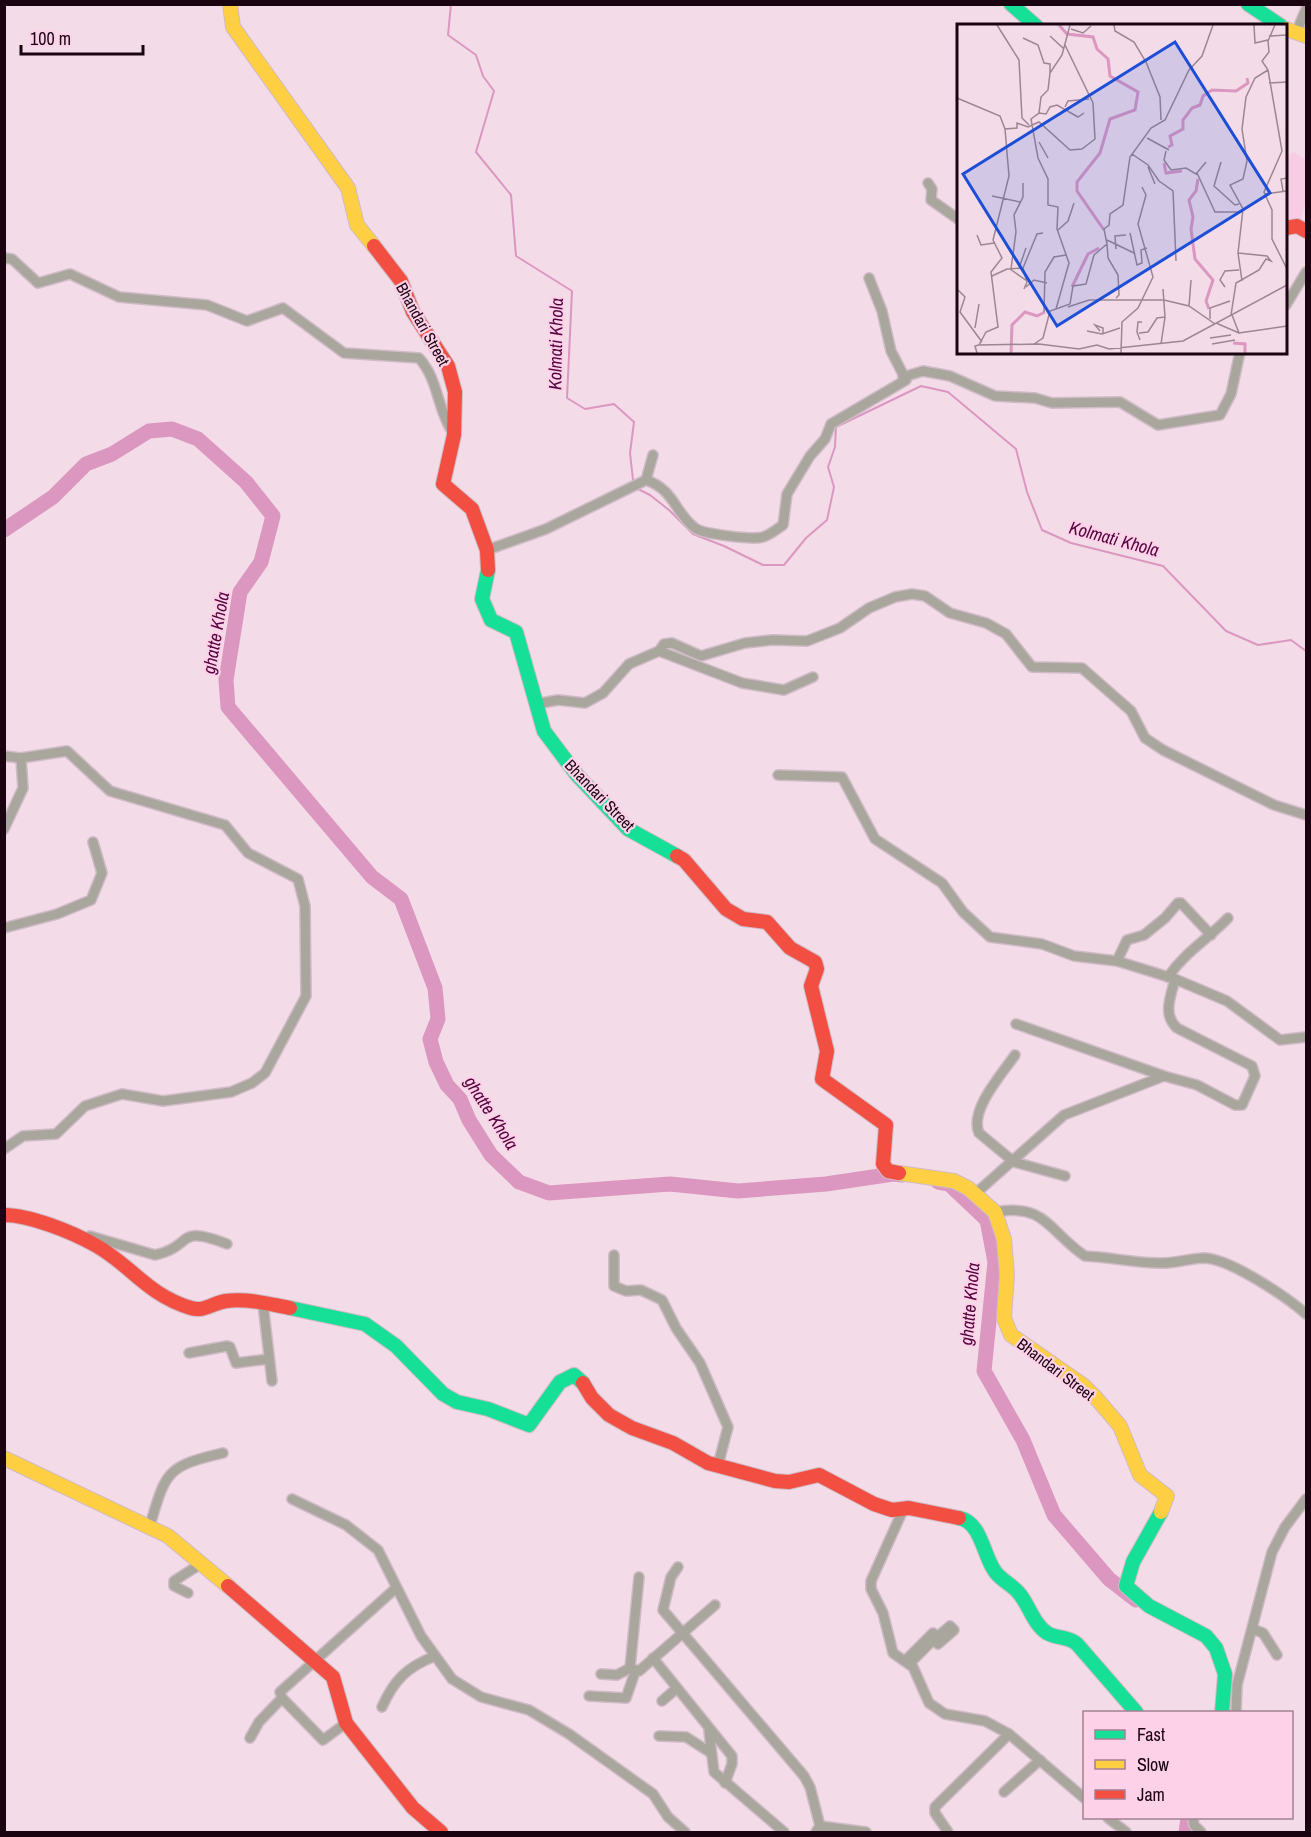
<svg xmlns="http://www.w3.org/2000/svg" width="1311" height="1837" viewBox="0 0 1311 1837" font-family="'Archivo Narrow',sans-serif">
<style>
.built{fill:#f9cce5}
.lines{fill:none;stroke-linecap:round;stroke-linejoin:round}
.stream{stroke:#db97bf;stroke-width:2}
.river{stroke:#db97bf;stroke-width:15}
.street-casing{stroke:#cfbbc6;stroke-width:12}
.fast-casing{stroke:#cfbbc6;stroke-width:16}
.slow-casing{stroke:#cfbbc6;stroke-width:16}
.jam-casing{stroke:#cfbbc6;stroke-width:16}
.street{stroke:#a9a69e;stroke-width:9}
.fast{stroke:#16e098;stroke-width:14}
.slow{stroke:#ffcf43;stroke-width:14}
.jam{stroke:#f24e42;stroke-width:14}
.labels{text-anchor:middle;stroke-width:4.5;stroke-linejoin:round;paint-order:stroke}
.street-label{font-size:16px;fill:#1a0412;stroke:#fdd2e9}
.water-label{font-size:18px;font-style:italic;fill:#56033e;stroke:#fdd2e9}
.inset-river{fill:none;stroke:#db97bf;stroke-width:3}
.inset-road{fill:none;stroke:#9c8692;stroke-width:1.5}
.view{fill:#1d4ed8;fill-opacity:0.15;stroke:#1d4ed8;stroke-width:3}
.inset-edge{fill:none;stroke:#1a0412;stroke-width:3}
</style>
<rect width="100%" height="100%" fill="#f3dce8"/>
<polygon class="built" points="1294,152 1306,159 1306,201 1299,225 1286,226 1286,156"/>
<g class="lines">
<g class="stream">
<polyline points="451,4 448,35 476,55 483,76 494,91 476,152 511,195 516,256 572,291 567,398 585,409 614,404 634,422 630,453 633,480 637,481"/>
<polyline points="636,488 650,495 669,510 693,534 724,546 763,565 784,565 806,538 827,520 834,487 828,467 835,447 836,427 921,386 948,392 1016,449 1027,492 1042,530 1071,543 1163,566 1226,631 1258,645 1291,640 1306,651"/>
</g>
<g class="river">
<polyline points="4,530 53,497 86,464 112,454 149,431 172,429 198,439 246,482 273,516 261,562 240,592 226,680 228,707 372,877 401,899 435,988 438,1019 430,1039 436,1062 447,1085 460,1099 469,1120 491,1155 519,1182 549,1193 670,1184 738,1191 826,1184 893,1174 903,1175"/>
<polyline points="938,1182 949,1184 987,1220 995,1262 984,1371 1023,1440 1054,1515 1109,1579 1136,1600"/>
<polyline points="1186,1832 1188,1818"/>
</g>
<g class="street-casing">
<g id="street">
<polyline points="1296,33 1306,9"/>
<polyline points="928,183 932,189 931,200 958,219"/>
<path d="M4,258L12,259L38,283L70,274L119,297L207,305L247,321L283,308L344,353L419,358C439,380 437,410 453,433"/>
<polyline points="1286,305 1306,272"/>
<polyline points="903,377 923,371 950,376 995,396 1035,398 1052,403 1120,402 1158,425 1220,415 1231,394 1240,352"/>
<path d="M646,480C675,490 674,512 695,528C702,534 753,540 763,537C770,535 777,529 783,525L787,494L810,456L825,439L831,424L906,380L891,351L882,311L869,278"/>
<polyline points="487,550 546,529 646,480 653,455"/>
<polyline points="659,651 742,683 784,690 813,677"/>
<polyline points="536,704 558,700 585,703 603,693 629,664 659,651 664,644 672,643 701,656 745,643 772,640 807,641 840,628 869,608 895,597 912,594 925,596 950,613 986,623 1006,634 1032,667 1082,668 1131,711 1145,738 1163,750 1274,805 1306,815"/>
<polyline points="4,756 21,758 67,751 110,791 225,825 248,853 298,879 305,906 306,996 265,1073 252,1083 231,1092 163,1101 122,1094 85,1106 56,1134 23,1136 4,1149"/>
<polyline points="778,775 842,777 875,839 942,883 963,912 990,937 1042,944 1074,956 1117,961 1175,979 1227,1001 1280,1040 1306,1037"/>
<polyline points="4,829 23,788 21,758"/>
<polyline points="4,928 57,914 91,900 102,873 93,842"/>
<polyline points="1117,961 1127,940 1144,935 1165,918 1178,903 1181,903 1211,935"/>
<path d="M1168,977C1185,952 1208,939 1228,918"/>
<path d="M1016,1024L1164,1076L1197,1085L1235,1105H1242L1255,1076L1252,1066L1177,1028C1162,1014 1171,996 1175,979"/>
<path d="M1015,1055C1002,1074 969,1110 979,1133L1014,1162L1065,1176"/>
<polyline points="975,1194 1064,1115 1164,1076"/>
<path d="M995,1212C1046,1203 1048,1231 1085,1256C1110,1257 1133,1263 1159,1263C1174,1264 1190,1258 1205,1258C1230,1259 1287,1297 1306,1314"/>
<path d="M90,1236L155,1255C195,1246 174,1224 227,1244"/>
<polyline points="614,1255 614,1286 626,1291 641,1290 662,1300 676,1328 700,1363 728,1427 718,1465"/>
<polyline points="263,1304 272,1381"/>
<polyline points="189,1353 227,1346 230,1347 236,1363 269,1359"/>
<polyline points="292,1499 346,1525 378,1550 421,1636 452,1679 481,1697 529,1710 569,1734 653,1794 668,1817 685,1832"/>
<polyline points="903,1510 871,1581 871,1589 883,1613 893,1653 913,1667 929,1703 945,1714 985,1721 1009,1734 1084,1798"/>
<path d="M150,1525C166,1472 166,1466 223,1453"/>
<polyline points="678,1567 671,1577 663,1610 804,1776 810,1787 820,1826 816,1832"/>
<polyline points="188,1593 174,1586 174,1581 202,1563"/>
<polyline points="1253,1629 1263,1633 1277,1655"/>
<polyline points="653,1658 732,1756 732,1764 725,1783"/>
<polyline points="905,1661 933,1633 937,1637 950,1626 954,1630 938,1644 933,1640 909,1664"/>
<polyline points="630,1668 639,1577"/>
<polyline points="601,1674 617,1675 630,1668 639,1671 715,1605"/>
<polyline points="589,1696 626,1698 635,1672"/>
<polyline points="282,1698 323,1740 346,1723"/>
<polyline points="662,1701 677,1688"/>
<path d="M382,1707C394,1680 407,1667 435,1656"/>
<polyline points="1236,1712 1237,1685 1272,1552 1285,1527 1306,1499"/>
<polyline points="709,1731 714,1772 784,1832"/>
<polyline points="659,1736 686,1737 711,1753"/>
<polyline points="250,1738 259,1722 282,1698 280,1692 396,1588"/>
<polyline points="1004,1792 1040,1760"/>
<polyline points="1108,1818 1126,1832"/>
<polyline points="1193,1818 1194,1825 1201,1832"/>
<polyline points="820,1826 866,1832"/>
<polyline points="948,1832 935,1813 935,1807 1009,1734"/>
</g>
</g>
<g class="fast-casing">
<g id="fast">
<polyline points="1011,4 1036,26"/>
<polyline points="1248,4 1281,26"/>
<polyline points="488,570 482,599 491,620 516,632 544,731 577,775 628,829 677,856"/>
<polyline points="290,1308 365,1324 396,1346 443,1394 457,1402 488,1409 529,1425 560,1382 574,1375 583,1383"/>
<polyline points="1161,1512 1133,1562 1126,1586 1149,1606 1206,1636 1216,1648 1225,1674 1222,1712"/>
<path d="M959,1518C981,1522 983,1554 994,1570C999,1579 1011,1584 1018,1592C1029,1604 1033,1624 1047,1633C1057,1639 1068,1636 1077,1644L1136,1712"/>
</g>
</g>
<g class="slow-casing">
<g id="slow">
<polyline points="230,4 233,27 348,188 357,225 374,246"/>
<polyline points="1286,29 1306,36"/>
<polyline points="899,1173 954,1181 968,1188 995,1212 1004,1239 1007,1275 1004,1318 1011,1335 1083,1385 1096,1398 1120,1426 1140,1475 1167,1496 1161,1512"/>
<polyline points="4,1458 168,1536 228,1586"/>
</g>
</g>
<g class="jam-casing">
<g id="jam">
<polyline points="1286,228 1297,226 1306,231"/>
<polyline points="374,246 401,281 413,312 448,366 455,392 454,435 443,484 472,509 487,550 488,570"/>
<polyline points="677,856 684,860 726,909 743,919 767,922 790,948 815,962 817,969 811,986 827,1051 822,1079 886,1125 883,1164 888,1171 899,1173"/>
<path d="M4,1215C30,1215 72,1232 95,1245C130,1264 147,1295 191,1308C204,1312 213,1303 226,1301C245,1298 271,1304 290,1308"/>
<polyline points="583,1383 592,1398 609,1415 632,1428 673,1443 708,1463 775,1481 789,1482 819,1475 874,1504 892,1510 909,1508 959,1518"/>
<polyline points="228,1586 333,1677 346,1723 413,1808 441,1832"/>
</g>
</g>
<use href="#street" class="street"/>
<use href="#fast" class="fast"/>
<use href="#slow" class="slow"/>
<use href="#jam" class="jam"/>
</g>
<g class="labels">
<g class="street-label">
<text transform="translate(423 324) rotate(61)" y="6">Bhandari Street</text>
<text transform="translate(600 795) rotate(46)" y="6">Bhandari Street</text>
<text transform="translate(1056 1369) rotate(37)" y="6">Bhandari Street</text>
</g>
<g class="water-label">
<text transform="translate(556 344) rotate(-89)" y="6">Kolmati Khola</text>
<text transform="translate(1114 539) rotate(15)" y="6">Kolmati Khola</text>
<text transform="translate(216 633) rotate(-80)" y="6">ghatte Khola</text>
<text transform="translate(491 1113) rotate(57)" y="6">ghatte Khola</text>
<text transform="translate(970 1304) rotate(-85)" y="6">ghatte Khola</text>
</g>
</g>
<g transform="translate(957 24)">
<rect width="330" height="330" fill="#f3dce8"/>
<path class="inset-river" d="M102,1L110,10L136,13L140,25L151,35L153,52L181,68L178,86L153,95L143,129L120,158V167L147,206M211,123L215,121L213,112L226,105V96L235,84L243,81L246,72L255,66L279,67L291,59L290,54M207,139L209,149L225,147M241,155L239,167L232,176L236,193L234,205L238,235L256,256L249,277L252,285M115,263L131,230L142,224M276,319L288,320V329M54,329L55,301L68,288L80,292L88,288"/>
<path class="inset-road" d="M40,1L62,36L65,94L72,101M157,1L158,7L177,18L189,38L203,73L204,96M297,1L298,19L311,16M318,1L311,17L312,28L305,37L311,46L325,127L307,168L315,186V215L330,245M114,5L126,9L134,2M93,12L107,25M312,12L330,11M66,14L81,21L87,39L93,40V49M312,59L330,58M0,74L43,92L48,105M108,83L111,77L132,75M82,89L89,90L93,83L100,81L121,93L127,89M190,114L212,126M82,118L91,134M209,127L207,136L214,146L229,144L239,150L249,138M175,130L191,141L202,157L216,167L219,237M264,138L257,162L278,181L282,180M191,143L198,160M240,149L258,188H285M326,167L324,155L330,154M308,170L330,167M35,172L63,178M101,206L111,197L117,179M173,209L180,241L185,239L184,226L190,224M20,211L24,221L37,219M150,216L177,229M150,220L151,234L161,251L162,271L159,274M159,225L158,212L169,211M62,244L69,224M66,244L70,258L67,265M53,245L70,257M54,245L59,208L57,191L66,173V159M35,252L50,245L66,244L80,210L86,209M285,257L281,229L286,185L273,161L286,155L290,137L285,105L289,73L298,54L311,46M69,263L77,256L90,259M268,263L263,256L268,247L282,246M0,265L8,273L3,288L25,318M232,282L234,256M111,283L132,276H207L232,282L258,300M99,285L112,239L100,205L101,183L91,181V155L81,134L74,95L82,89L84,73L91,66L93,49L105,31L113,1M87,288L88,248L97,233L109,231M274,291L279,259L302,246L309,235L314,237L310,232L281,229M275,291L282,309M253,295V284L273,277M259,299L282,309L330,302M18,304L22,280M130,307L145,310L163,304M143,307L138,301L146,304V309M182,309L191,308L200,294L208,293M253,314L274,311M183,316L180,308L181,298H185M77,320L86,314L93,287L113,280L116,262L129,260L137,231L150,220L147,205L152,201L153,190L166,181L173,133L194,104L208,96L232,46L245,32L256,1M204,320L208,293L206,265M255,320L278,316M22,321L29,308L41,303L34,248L45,234L36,216L52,152L48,105L60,104V99L71,103L82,98L113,126L125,125L138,115L136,79L108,21M20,329L18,322L22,321L82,320L122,325L140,321L152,325L226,317L330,261M164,329L165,298L181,284L196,253L181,200L189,171L185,163"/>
<path class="view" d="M218,18L313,169L100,302L6,150Z"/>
<rect width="330" height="330" class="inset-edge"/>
</g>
<rect width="1311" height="1837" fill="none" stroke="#1a0412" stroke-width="12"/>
<rect x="1083" y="1711" width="210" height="108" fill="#fdd2e9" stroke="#a28093" stroke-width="1.5"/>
<rect x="1095" y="1730" width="30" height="9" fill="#16e098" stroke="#a28093" stroke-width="1.5"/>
<text x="1137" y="1741" font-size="18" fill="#1a0412">Fast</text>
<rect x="1095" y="1760" width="30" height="9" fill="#ffcf43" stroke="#a28093" stroke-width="1.5"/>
<text x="1137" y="1771" font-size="18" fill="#1a0412">Slow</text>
<rect x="1095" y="1790" width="30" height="9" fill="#f24e42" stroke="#a28093" stroke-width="1.5"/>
<text x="1137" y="1801" font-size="18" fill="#1a0412">Jam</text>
<path d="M21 45v9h122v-9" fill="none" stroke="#1a0412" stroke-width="3"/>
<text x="30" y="45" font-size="18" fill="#1a0412" stroke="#fdd2e9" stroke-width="4.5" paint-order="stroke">100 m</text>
</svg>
